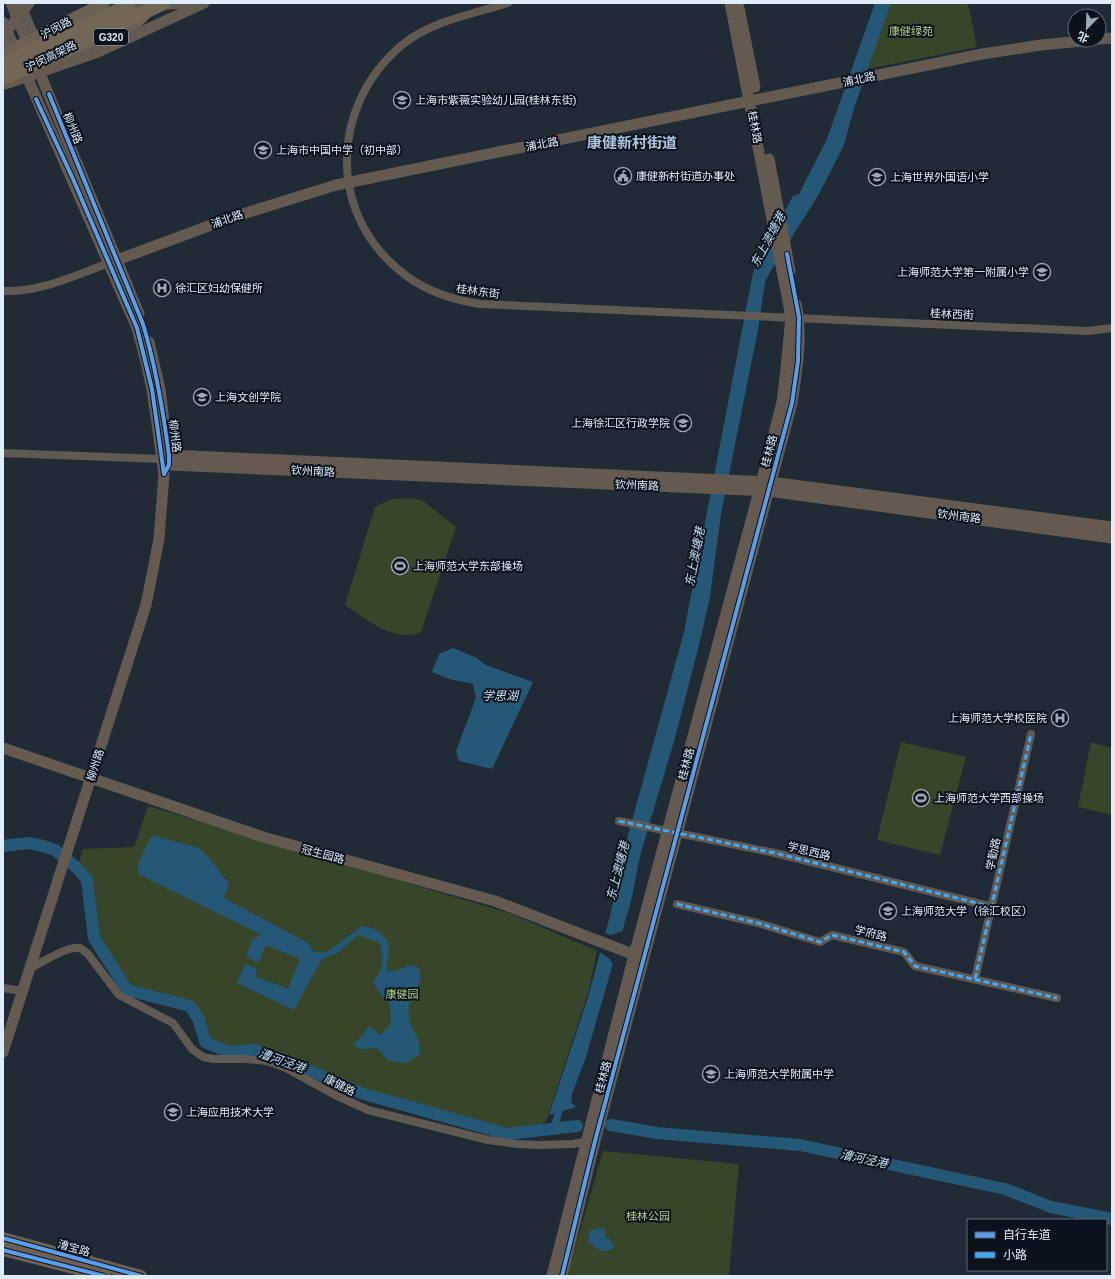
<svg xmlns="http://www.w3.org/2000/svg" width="1115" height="1279" viewBox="0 0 1115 1279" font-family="Helvetica,'Noto Sans SC',sans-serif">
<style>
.green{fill:#374629}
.water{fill:#255876}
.pier{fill:#202b36}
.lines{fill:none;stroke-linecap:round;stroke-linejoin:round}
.canal{stroke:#255876;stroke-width:7}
.river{stroke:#255876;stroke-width:12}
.street{stroke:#615a53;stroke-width:8}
.secondary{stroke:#645a50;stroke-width:11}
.primary{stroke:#6c6154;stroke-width:12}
.highway{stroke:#726657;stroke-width:14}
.secondary-bridge{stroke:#645a50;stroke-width:11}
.highway-bridge{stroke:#726657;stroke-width:14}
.quiet{stroke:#3fa9f5;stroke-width:3;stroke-dasharray:6 3;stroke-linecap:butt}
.cycleway-casing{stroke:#0a131c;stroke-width:6}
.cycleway{stroke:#5a9eea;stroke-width:4}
.labels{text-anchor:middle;stroke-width:4;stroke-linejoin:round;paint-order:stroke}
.shield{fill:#0a131c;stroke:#9facb7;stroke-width:1}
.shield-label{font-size:10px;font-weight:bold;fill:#dfedfa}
.street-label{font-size:11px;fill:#dfedfa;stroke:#0a131c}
.park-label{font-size:11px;fill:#b2d387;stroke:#0a131c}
.poi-label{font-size:11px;fill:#dfedfa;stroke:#0a131c;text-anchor:start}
.water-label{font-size:12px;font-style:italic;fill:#c2e0f4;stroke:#0a131c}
.district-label{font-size:15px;font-weight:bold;fill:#acc6e1;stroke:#0a131c}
</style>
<rect width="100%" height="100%" fill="#202b36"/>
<g class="green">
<polygon points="891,3 968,3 977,47 867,69"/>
<path d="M412,498L423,501L456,527L421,632C396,644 365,619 345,605L375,507L392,499Z"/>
<polygon points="901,742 966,757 940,855 877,840"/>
<polygon points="1091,742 1112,748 1112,815 1078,807"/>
<polygon points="148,806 509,913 597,951 589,990 546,1122 507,1134 364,1094 282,1059 253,1050 228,1052 205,1042 199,1020 190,1006 127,990 94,938 87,880 77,868 83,849 134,847"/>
<polygon points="603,1151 739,1164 729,1276 567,1276"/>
</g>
<g class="water">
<polygon points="875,3 891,3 854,108 844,145 819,194 770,272 765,282 758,330 721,514 710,597 699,645 675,738 641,852 631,901 586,1057 572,1094 571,1102 576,1107 549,1115 588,997 610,916 628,835 684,632 753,273 766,245 793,196 799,194 827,139"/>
<polygon points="453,648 477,658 486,665 533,682 492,769 459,761 456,751 476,698 473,684 449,679 432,672 439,654"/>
<path d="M152,835L199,848L211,860L229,884L224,898L308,943L314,952H327L362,926C376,928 390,935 389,952C389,960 385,960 387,971H394L410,965L419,968C425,983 411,994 409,1007C406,1029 422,1035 420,1054L407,1063L389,1061L377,1048L361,1049L353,1046L369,1026L380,1035L391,1024L390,1004L381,995L373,982C384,970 383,958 380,943L358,935L337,953L322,959L294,1010L237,983L245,964L256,968V977L288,989L300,959L265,945L259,963L246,956L252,940L261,935L138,874V864Z"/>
<path d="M600,1228L606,1230L605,1237L611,1241L614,1248C600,1255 598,1248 588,1242L590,1235L588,1233L589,1231Z"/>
</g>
<polygon class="pier" points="625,930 614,970 613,965 609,958 598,951 603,932 610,935"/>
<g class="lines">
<polyline class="canal" points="554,1128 561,1104"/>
<g class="river">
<polyline points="3,846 28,843 43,846 55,850 77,868 87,880 94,938 127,990 190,1006 199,1020 205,1042 228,1052 253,1050 282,1059 364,1094 507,1134 577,1126"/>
<polyline points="611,1125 657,1133 800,1145 1005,1189 1051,1207 1112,1219"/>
</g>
<g class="street">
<polyline points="21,3 37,41"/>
<path d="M508,3C473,14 431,21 402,45C328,107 327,219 408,277C430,293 454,300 480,304L1088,331L1112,328"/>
<polyline points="3,42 9,56"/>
<path d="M3,291C41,292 74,276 109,263"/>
<polyline points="3,453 161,459"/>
<polyline points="619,821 775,853 993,907"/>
<polyline points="677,904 758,923 820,942 832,935 904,952 915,966 1057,998"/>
<path d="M30,968C44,962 66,946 80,948L88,954L119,995L173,1023L192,1049L203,1057L214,1059H246L267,1061L286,1068L335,1095L368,1110L488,1140L518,1144L539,1145L572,1144L590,1141"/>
<polyline points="975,979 1031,734"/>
<polyline points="3,988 22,991"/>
</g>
<g class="secondary">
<polyline points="11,3 139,314"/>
<polyline points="738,3 755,87"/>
<polyline points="3,22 137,328 145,358 152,389 164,474 159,539 146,605 3,1052"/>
<polyline points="1099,39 1112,38"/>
<polyline points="769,159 790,271"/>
<polyline points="109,263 230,218 336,185 982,54 1041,45 1092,40"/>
<polyline points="149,342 160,389 169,462"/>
<polyline points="161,459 169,465 768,491 1112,538"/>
<polyline points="161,459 169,455 771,482 1112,527"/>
<polyline points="3,748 263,837 495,901 640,957"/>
<polyline points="552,1276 634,955 759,491 782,402 785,378 791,317 730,3"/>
<path d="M562,1276L595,1141L792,403C797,370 803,337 796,304"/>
</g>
<g class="primary">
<polyline points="3,54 104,3"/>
<polyline points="59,62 131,28 145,14"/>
<polyline points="3,1238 141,1276"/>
<polyline points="3,1250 104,1276"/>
</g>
<polyline class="highway" points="41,46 134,3"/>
<g class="secondary-bridge">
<polyline points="139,3 152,5 183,3"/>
<polyline points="3,33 11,26 29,3"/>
<polyline points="5,84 98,52 204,3"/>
</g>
<g class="highway-bridge">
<polyline points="3,64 41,46"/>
<polyline points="3,79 164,3"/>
</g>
<g class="quiet">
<polyline points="619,821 775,853 993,907"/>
<polyline points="677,904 758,923 820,942 832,935 904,952 915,966 1057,998"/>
<polyline points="975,979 1031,734"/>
</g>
<g class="cycleway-casing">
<g id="cycleway">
<path d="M49,94L143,324C156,367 163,410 169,455V465L164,474"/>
<polyline points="36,99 73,179 137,328 152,389 164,474"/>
<polyline points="3,1238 141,1276"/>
<polyline points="3,1250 104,1276"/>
<polyline points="562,1276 595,1141 792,403 798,361 799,317 787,254"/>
</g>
</g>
<use href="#cycleway" class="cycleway"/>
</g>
<defs>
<g id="school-ring" transform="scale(0.9)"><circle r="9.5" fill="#0a131c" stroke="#9ca9b5" stroke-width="1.5"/><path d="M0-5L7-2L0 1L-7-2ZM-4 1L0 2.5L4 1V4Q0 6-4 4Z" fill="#9ca9b5"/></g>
<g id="civic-ring" transform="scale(0.9)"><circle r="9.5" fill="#0a131c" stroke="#9ca9b5" stroke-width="1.5"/><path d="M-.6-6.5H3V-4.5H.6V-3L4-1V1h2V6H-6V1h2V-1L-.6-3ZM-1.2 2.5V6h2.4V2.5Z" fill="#9ca9b5"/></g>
<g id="hospital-ring" transform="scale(0.9)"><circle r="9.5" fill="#0a131c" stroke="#9ca9b5" stroke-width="1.5"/><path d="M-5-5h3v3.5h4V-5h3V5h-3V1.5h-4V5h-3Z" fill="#9ca9b5"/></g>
<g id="stadium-ring" transform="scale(0.9)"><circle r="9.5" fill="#0a131c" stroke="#9ca9b5" stroke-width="1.5"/><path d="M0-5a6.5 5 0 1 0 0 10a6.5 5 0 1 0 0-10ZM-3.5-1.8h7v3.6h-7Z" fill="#9ca9b5"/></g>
<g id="university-ring" transform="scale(0.9)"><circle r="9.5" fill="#0a131c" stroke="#9ca9b5" stroke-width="1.5"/><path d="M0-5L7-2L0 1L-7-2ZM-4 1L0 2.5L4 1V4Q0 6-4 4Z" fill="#9ca9b5"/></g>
</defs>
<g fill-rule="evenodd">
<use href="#school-ring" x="402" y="100"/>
<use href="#school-ring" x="263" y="150"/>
<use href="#civic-ring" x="623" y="176"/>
<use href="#school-ring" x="877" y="177"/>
<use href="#school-ring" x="1042" y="272"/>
<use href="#hospital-ring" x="162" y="288"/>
<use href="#school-ring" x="202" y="397"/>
<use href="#school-ring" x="683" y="423"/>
<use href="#stadium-ring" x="400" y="566"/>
<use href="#hospital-ring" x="1060" y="718"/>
<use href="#stadium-ring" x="921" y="798"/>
<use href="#university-ring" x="888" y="911"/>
<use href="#school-ring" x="711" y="1074"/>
<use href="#university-ring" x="173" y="1112"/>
</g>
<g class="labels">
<rect class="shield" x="94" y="29" width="34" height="16" rx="3"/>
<g class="shield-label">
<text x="111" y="41">G320</text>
</g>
<g class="street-label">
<text transform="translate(56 28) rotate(-28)" y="4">沪闵路</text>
<text transform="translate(51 56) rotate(-26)" y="4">沪闵高架路</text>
<text transform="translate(859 79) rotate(-13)" y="4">浦北路</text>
<text transform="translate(755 127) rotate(79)" y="4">桂林路</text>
<text transform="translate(73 128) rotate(68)" y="4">柳州路</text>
<text transform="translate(542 144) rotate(-11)" y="4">浦北路</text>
<text transform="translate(227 219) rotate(-19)" y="4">浦北路</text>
<text transform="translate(478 291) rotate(8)" y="4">桂林东街</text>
<text transform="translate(952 314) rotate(3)" y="4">桂林西街</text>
<text transform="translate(175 436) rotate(83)" y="4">柳州路</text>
<text transform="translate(769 451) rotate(-75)" y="4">桂林路</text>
<text transform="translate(313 471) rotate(3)" y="4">钦州南路</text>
<text transform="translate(637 485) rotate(2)" y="4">钦州南路</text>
<text transform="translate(959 516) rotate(7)" y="4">钦州南路</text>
<text transform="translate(686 764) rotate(-75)" y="4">桂林路</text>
<text transform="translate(95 765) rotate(-72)" y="4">柳州路</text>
<text transform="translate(809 851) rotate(14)" y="4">学思西路</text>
<text transform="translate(323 854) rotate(15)" y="4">冠生园路</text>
<text transform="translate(993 854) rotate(-78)" y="4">学勤路</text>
<text transform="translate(871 933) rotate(14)" y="4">学府路</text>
<text transform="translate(603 1077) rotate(-75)" y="4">桂林路</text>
<text transform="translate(340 1085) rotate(27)" y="4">康健路</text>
<text transform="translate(74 1248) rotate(16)" y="4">漕宝路</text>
</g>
<g class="park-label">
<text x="911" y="35">康健绿苑</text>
<text x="402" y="998">康健园</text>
<text x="648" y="1220">桂林公园</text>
</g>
<g class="poi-label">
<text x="415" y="104">上海市紫薇实验幼儿园(桂林东街)</text>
<text x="276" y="154">上海市中国中学（初中部）</text>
<text x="636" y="180">康健新村街道办事处</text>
<text x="890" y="181">上海世界外国语小学</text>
<text x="1029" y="276" text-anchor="end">上海师范大学第一附属小学</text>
<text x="175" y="292">徐汇区妇幼保健所</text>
<text x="215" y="401">上海文创学院</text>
<text x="670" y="427" text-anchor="end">上海徐汇区行政学院</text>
<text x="413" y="570">上海师范大学东部操场</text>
<text x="1047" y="722" text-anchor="end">上海师范大学校医院</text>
<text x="934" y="802">上海师范大学西部操场</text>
<text x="901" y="915">上海师范大学（徐汇校区）</text>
<text x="724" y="1078">上海师范大学附属中学</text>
<text x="186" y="1116">上海应用技术大学</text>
</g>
<g class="water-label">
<text transform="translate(768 240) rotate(-62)" y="4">东上澳塘港</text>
<text transform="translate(695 557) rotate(-79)" y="4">东上澳塘港</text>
<text x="500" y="700">学思湖</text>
<text transform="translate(618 871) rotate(-76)" y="4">东上澳塘港</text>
<text transform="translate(282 1061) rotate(20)" y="4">漕河泾港</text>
<text transform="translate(864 1159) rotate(12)" y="4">漕河泾港</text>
</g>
<g class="district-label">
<text x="632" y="148">康健新村街道</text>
</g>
</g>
<rect width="1115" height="1279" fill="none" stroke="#dfedfa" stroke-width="8"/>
<rect x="967" y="1219" width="140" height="52" fill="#0a131c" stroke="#5f6a75"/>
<rect x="975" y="1232" width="20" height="6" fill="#5a9eea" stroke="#5f6a75"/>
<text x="1003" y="1239" font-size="12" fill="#dfedfa">自行车道</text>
<rect x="975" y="1252" width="20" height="6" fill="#3fa9f5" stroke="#5f6a75"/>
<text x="1003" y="1259" font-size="12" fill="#dfedfa">小路</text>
<g transform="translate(1087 28) rotate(203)"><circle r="19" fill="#0a131c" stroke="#5f6a75"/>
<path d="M0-3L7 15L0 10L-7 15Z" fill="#9ca9b5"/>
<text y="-6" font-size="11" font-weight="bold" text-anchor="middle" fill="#dfedfa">北</text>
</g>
</svg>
